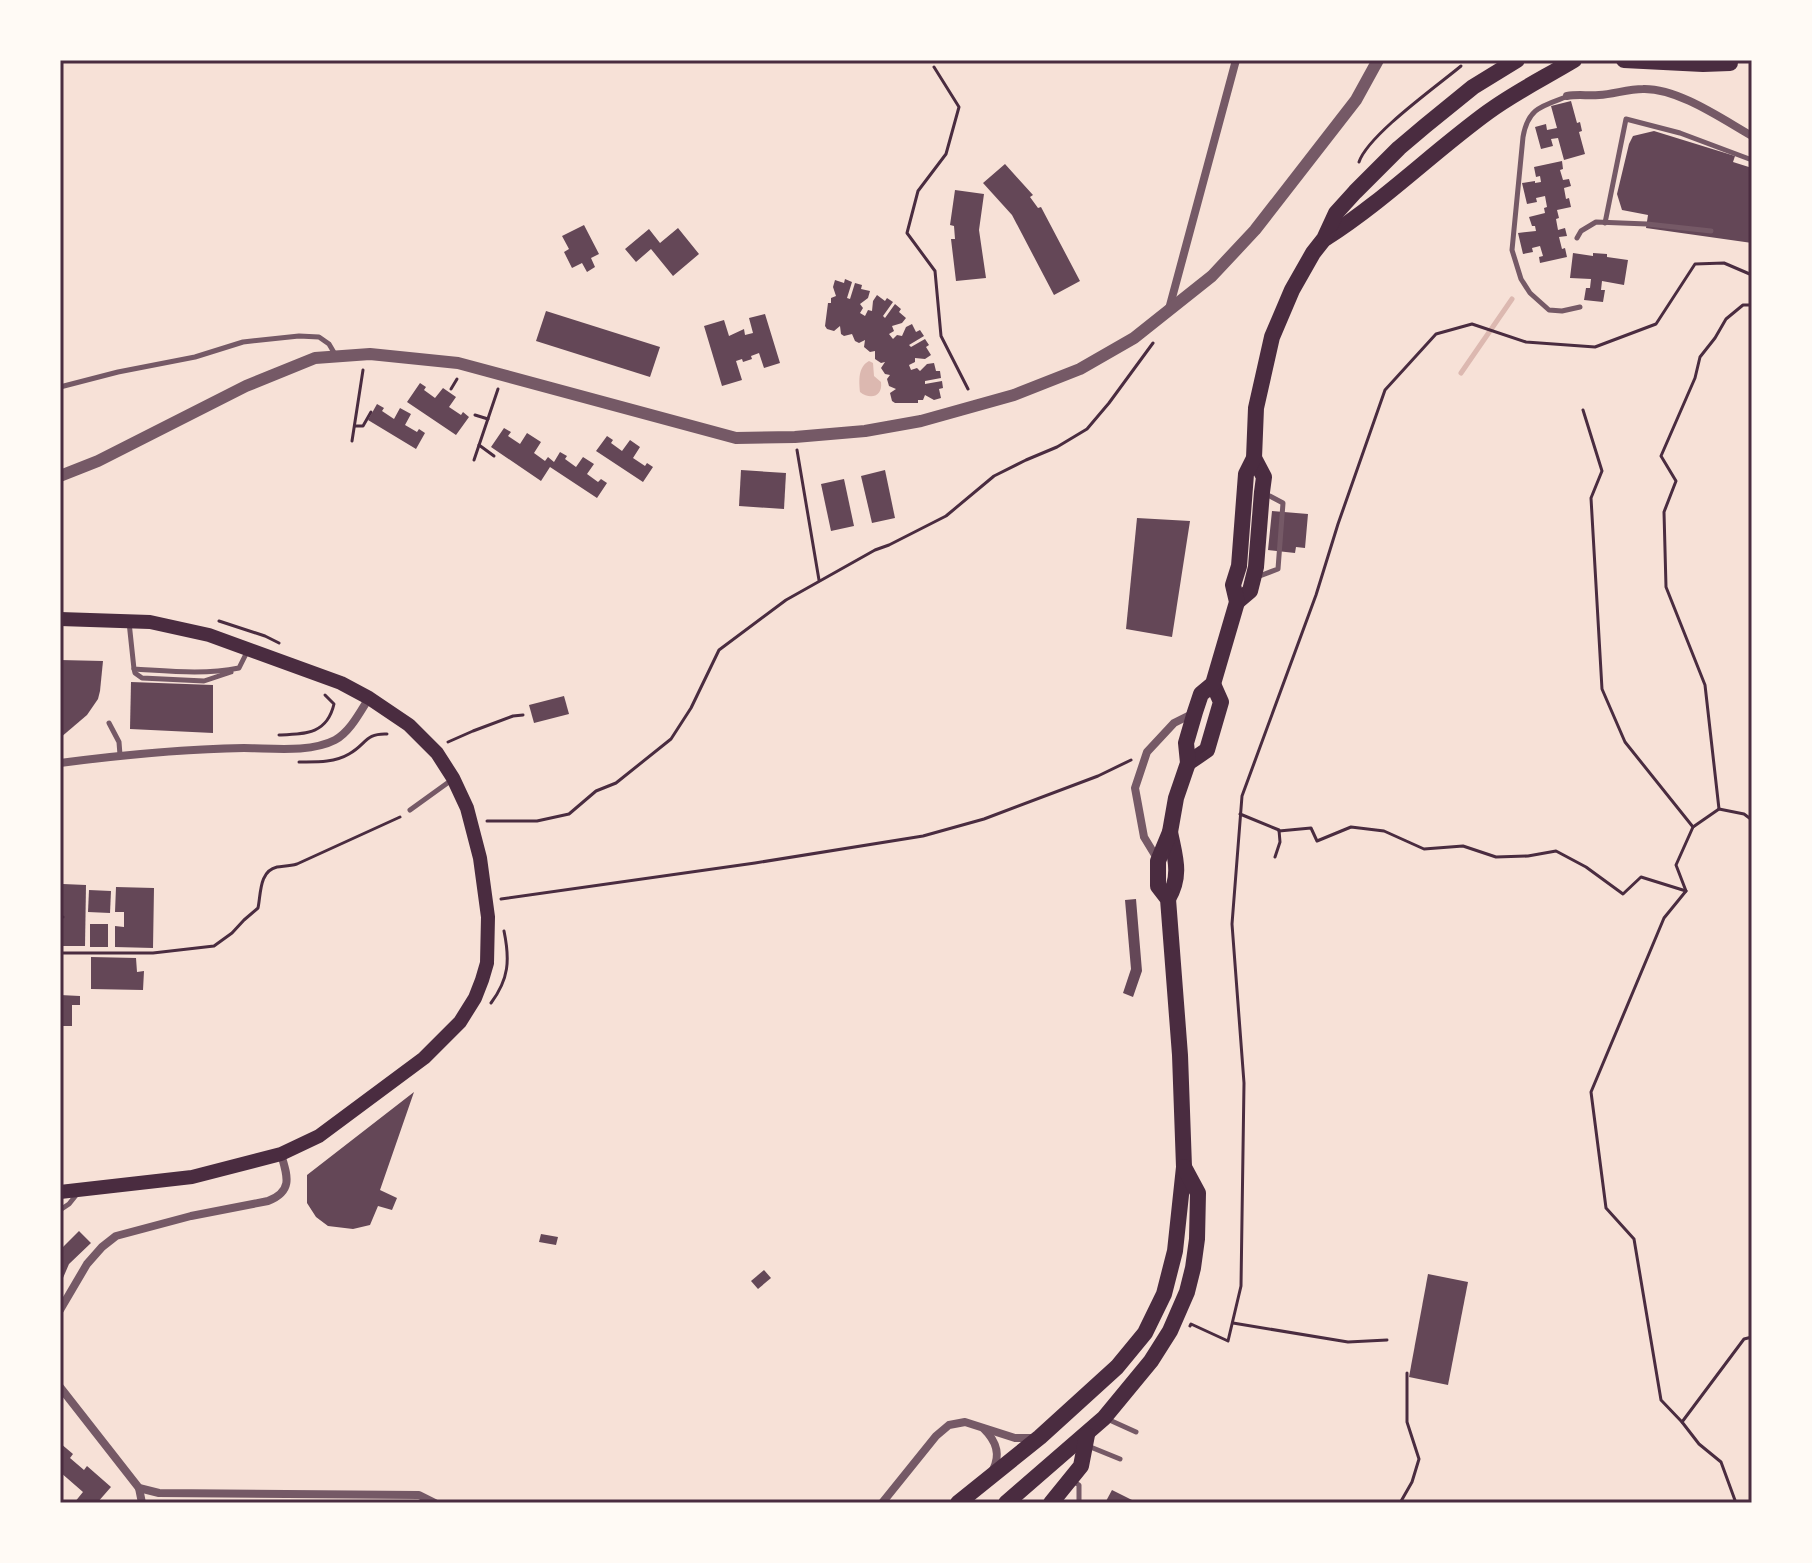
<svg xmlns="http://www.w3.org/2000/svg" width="1812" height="1563" viewBox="0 0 1812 1563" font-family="Signika,sans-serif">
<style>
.water{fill:#dcb8b0}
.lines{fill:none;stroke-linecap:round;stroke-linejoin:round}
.stream{stroke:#dcb8b0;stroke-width:5}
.building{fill:#644757}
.path{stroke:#4a2c40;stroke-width:3}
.service{stroke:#755966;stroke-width:5}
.minor{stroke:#755966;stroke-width:8}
.tertiary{stroke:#755966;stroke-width:12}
.secondary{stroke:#4a2c40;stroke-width:14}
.primary{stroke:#4a2c40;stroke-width:16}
.neatline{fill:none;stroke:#4a2c40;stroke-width:3}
</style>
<rect width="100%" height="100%" fill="#f7e1d7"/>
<path class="water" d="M869,361L873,363L874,376L881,382C883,397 870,400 860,392C859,380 858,367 869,361Z"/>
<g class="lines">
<polyline class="stream" points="1461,373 1512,299"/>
</g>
<g class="building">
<polygon points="1571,101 1577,123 1580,122 1582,131 1579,132 1585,154 1564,160 1558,138 1551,139 1553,146 1541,149 1535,127 1546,124 1547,130 1557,128 1551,106"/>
<polygon points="1654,131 1735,156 1733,162 1752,168 1752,243 1646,228 1648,215 1622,210 1617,194 1629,144 1633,136"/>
<polygon points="1562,161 1563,169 1560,170 1563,180 1569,179 1571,186 1564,188 1566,199 1569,198 1571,207 1557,210 1559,218 1556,219 1558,230 1565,228 1567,236 1559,237 1562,249 1565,248 1567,257 1540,263 1539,257 1543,256 1540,246 1532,248 1533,252 1523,254 1518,233 1536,231 1535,226 1532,226 1529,217 1545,213 1544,208 1547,207 1545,196 1536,198 1537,202 1527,204 1522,183 1535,181 1535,183 1541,182 1540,176 1536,177 1534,167"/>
<polygon points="1005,164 1033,195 1030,197 1038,208 1041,207 1080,281 1054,295 1012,215 983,183"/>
<polygon points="955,190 984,194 979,230 986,278 956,281 951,239 955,239 954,226 950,225"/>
<polygon points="584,225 599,254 591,258 595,267 587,272 582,263 572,268 564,252 569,249 562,236"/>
<polygon points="678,228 699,254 673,276 651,249 636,262 625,249 649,229 660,243"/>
<polygon points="1573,253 1593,256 1593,253 1607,254 1607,257 1628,260 1624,285 1602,281 1601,290 1605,290 1603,302 1584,300 1586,288 1590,288 1591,279 1570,278"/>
<polygon points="845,279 852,282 847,298 850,299 855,283 862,285 861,289 870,291 868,298 860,304 863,308 860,313 865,316 868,310 872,311 873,301 877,295 885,301 887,298 893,302 883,316 885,318 895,304 901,309 899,312 906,318 902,323 892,326 894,331 889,334 893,339 897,335 902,336 906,327 912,324 916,332 920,330 924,336 909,345 911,347 925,339 929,345 926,347 931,355 925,359 915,358 915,362 909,365 911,370 917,368 920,371 927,364 934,363 936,371 940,371 941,378 925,381 925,384 942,381 943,388 939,389 941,398 934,400 925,395 923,400 918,400 918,403 895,403 892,401 890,393 896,389 889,386 887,379 890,375 885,374 881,368 885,362 881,363 875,359 875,351 870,352 864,347 865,340 859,343 855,341 852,334 844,336 841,334 840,326 834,331 827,329 825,326 828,303 831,303 831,298 836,296 833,287 835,280 844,283"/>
<polygon points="546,311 660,347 650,377 536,341"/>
<polygon points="765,314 780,363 764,368 759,353 751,356 752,359 743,362 742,359 736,361 742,380 722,386 704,326 724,320 729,336 744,329 745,335 753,333 749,318"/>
<polygon points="420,383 426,387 424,390 435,398 443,388 456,397 449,407 461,415 463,412 469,417 456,435 407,402"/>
<polygon points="377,404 384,408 382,411 394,419 400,408 411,414 405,425 417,432 419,429 425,433 416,449 368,420"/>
<polygon points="504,428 511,432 508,436 520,444 527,433 541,442 534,453 545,461 548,457 554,462 560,452 567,456 565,459 576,467 583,457 594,464 587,474 598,482 601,479 607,483 597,498 550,467 541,481 491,447"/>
<polygon points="607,436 613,440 611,443 622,451 630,440 640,447 633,458 645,466 647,463 653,467 643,482 596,451"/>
<polygon points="741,470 786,473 784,509 739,506"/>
<polygon points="885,470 895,518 872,523 861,476"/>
<polygon points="844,479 854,526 831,531 821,484"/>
<polygon points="1272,511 1308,514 1305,548 1296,547 1295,553 1268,550"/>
<polygon points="1137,518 1190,521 1172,637 1126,629"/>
<polygon points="60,660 103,661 100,691 98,699 87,715 60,738"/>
<polygon points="131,682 213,685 213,733 130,729"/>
<polygon points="564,696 569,714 534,723 529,705"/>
<polygon points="63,884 86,885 85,946 62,946"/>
<polygon points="116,887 154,888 153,948 115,947 115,926 124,927 124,912 115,912"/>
<polygon points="89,890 111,891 110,913 88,912"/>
<polygon points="1136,899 1142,971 1133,997 1123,993 1131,969 1125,900"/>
<rect x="90" y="924" width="18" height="23"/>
<polygon points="91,957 136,958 137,972 144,971 143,990 91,989"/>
<polygon points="60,995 80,996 80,1005 72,1005 72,1026 60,1026"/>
<polygon points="414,1092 380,1190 397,1198 392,1210 378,1206 370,1225 353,1229 328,1226 316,1217 307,1203 307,1175"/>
<polygon points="79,1231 91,1243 69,1264 60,1285 60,1246 62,1248"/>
<polygon points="541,1234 558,1237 556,1245 539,1242"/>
<polygon points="764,1270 771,1278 758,1289 751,1281"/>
<polygon points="1428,1274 1468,1282 1448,1385 1409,1377"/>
<polygon points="60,1443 73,1454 70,1458 84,1470 87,1466 111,1487 97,1503 74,1503 83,1492 60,1472"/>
<polygon points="1112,1490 1138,1503 1105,1503"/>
</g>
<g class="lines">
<g class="path">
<polyline points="934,67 959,107 946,154 918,191 907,233 935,271 941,336 968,389"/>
<path d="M1359,162C1368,135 1437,86 1461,66"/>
<polyline points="451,389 457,379"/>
<polyline points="1583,410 1602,471 1591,498 1602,689 1625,742 1693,827"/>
<polyline points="475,415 488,419"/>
<polyline points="355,426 363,426 371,412"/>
<polyline points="352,441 363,370"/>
<polyline points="479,445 494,456"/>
<polyline points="797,450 819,580"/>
<polyline points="474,460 498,389"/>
<polyline points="219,621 265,636 279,643"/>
<path d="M279,735C306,734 327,734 334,704L325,695"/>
<polyline points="448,742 473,731 513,716 523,715"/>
<path d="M299,762C316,762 334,763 349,754C366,745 365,733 387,734"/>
<polyline points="1719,809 1705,685 1666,587 1664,512 1676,481 1661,456 1695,378 1700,357 1715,338 1726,319 1743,305 1752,305"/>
<polyline points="1240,814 1279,830 1280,842 1275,857"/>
<polyline points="487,821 537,821 569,814 596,791 616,783 671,739 691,708 719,650 786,600 875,550 889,545 946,516 994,476 1026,460 1057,447 1087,429 1109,403 1153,343"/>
<polyline points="1279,831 1311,828 1317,841 1351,827 1384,831 1424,849 1463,846 1496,857 1528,856 1556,851 1586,867 1623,894 1641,877 1686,891"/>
<polyline points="501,899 755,863 923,836 984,819 1098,776 1131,760"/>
<polyline points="60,917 63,917"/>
<path d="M60,953H153L214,946L232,933L244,920L258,908C261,894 259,871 277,867C284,866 290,866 297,864L400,817"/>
<path d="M491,1003C509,979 510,960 504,931"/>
<polyline points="1233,1323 1348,1342 1387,1340"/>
<polyline points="1190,1326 1191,1324 1228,1341 1241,1286 1244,1083 1232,924 1242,796 1316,595 1338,524 1385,390 1436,334 1472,324 1526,342 1595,347 1656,324 1695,264 1724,263 1752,275"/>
<polyline points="1682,1422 1744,1339 1752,1337"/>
<polyline points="1400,1503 1412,1482 1419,1459 1407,1422 1407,1373"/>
<polyline points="1736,1503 1721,1462 1699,1444 1682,1422 1661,1400 1634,1239 1606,1208 1591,1092 1664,918 1686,891 1676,865 1693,827 1719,809 1744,814 1752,820"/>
</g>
<g class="service">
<path d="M1566,97C1542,106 1528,108 1523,137L1512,250L1521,279L1530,293L1549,310L1562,311L1580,307"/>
<polyline points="1605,223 1626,119 1680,133 1752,160"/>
<polyline points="1577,238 1581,231 1596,222 1647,224 1711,231"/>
<polyline points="60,387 118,372 195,357 243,342 299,336 319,337 329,344 336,356"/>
<polyline points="1257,577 1278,569 1283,503 1264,493"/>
<path d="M129,622L134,669C169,671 204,675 239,668L248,650"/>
<polyline points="134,669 135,673 142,678 204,681 231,672"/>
<polyline points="109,723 119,742 120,755"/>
<polyline points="410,810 453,779"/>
<polyline points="60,1210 69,1204 77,1194"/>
<polyline points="1105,1418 1136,1432"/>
<polyline points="1088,1446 1120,1459"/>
<polyline points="1071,1480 1079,1485 1079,1503"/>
</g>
<g class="minor">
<path d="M1567,96C1578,94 1588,96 1599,95C1614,94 1628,89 1643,89C1678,88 1722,119 1752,136"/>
<polyline points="1169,309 1236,60"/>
<path d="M60,763C121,755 182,749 244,748C271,748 310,753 335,740C350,732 360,712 369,698"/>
<polyline points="1158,860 1144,837 1135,788 1147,752 1174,723 1192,714"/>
<path d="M60,1310L87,1264L102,1247L116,1236L191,1216L268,1201C294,1191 287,1175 281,1154"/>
<polyline points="60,1387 139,1488 159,1493 419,1495 435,1503"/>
<path d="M984,1429C996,1441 1001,1454 993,1470"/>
<polyline points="139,1488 142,1503"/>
<polyline points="882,1503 936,1436 949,1425 965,1422 1015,1438 1034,1438"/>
</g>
<polyline class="tertiary" points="60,476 98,461 246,386 315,358 370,354 458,363 736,438 795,437 865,431 921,421 1014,395 1080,369 1134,338 1212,276 1255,230 1356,100 1378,60"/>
<polyline class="secondary" points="60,619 150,622 209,635 341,683 369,698 409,725 437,753 453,778 467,808 480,858 488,917 487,963 482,980 475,998 460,1022 424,1058 319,1136 281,1154 192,1177 60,1192"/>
<g class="primary">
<polyline points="1624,60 1703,64 1730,63"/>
<path d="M1326,238C1384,201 1433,152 1488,112C1515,92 1546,77 1574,60"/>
<polyline points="1237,602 1250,591 1256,567 1262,492 1264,477 1254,458"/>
<polyline points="1188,763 1207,750 1221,702 1213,684"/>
<path d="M1168,899C1182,875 1175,857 1170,832"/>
<polyline points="958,1503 1040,1437 1117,1367 1145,1333 1164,1294 1175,1251 1184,1167 1180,1055 1168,899 1158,886 1158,861 1170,832 1176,798 1188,763 1186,743 1195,712 1201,694 1213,684 1237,602 1233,585 1239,566 1246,474 1254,458 1256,408 1272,337 1292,290 1313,253 1324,239 1336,213 1355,192 1399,148 1425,126 1473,87 1517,60"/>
<polyline points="1006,1503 1104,1418 1151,1361 1170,1331 1187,1292 1193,1268 1197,1239 1198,1193 1184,1167"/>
<polyline points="1051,1503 1081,1466 1087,1435"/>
</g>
</g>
<rect width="1812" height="1563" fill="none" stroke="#fffaf5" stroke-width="124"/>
<rect x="62" y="62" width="1688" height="1439" class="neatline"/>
</svg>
